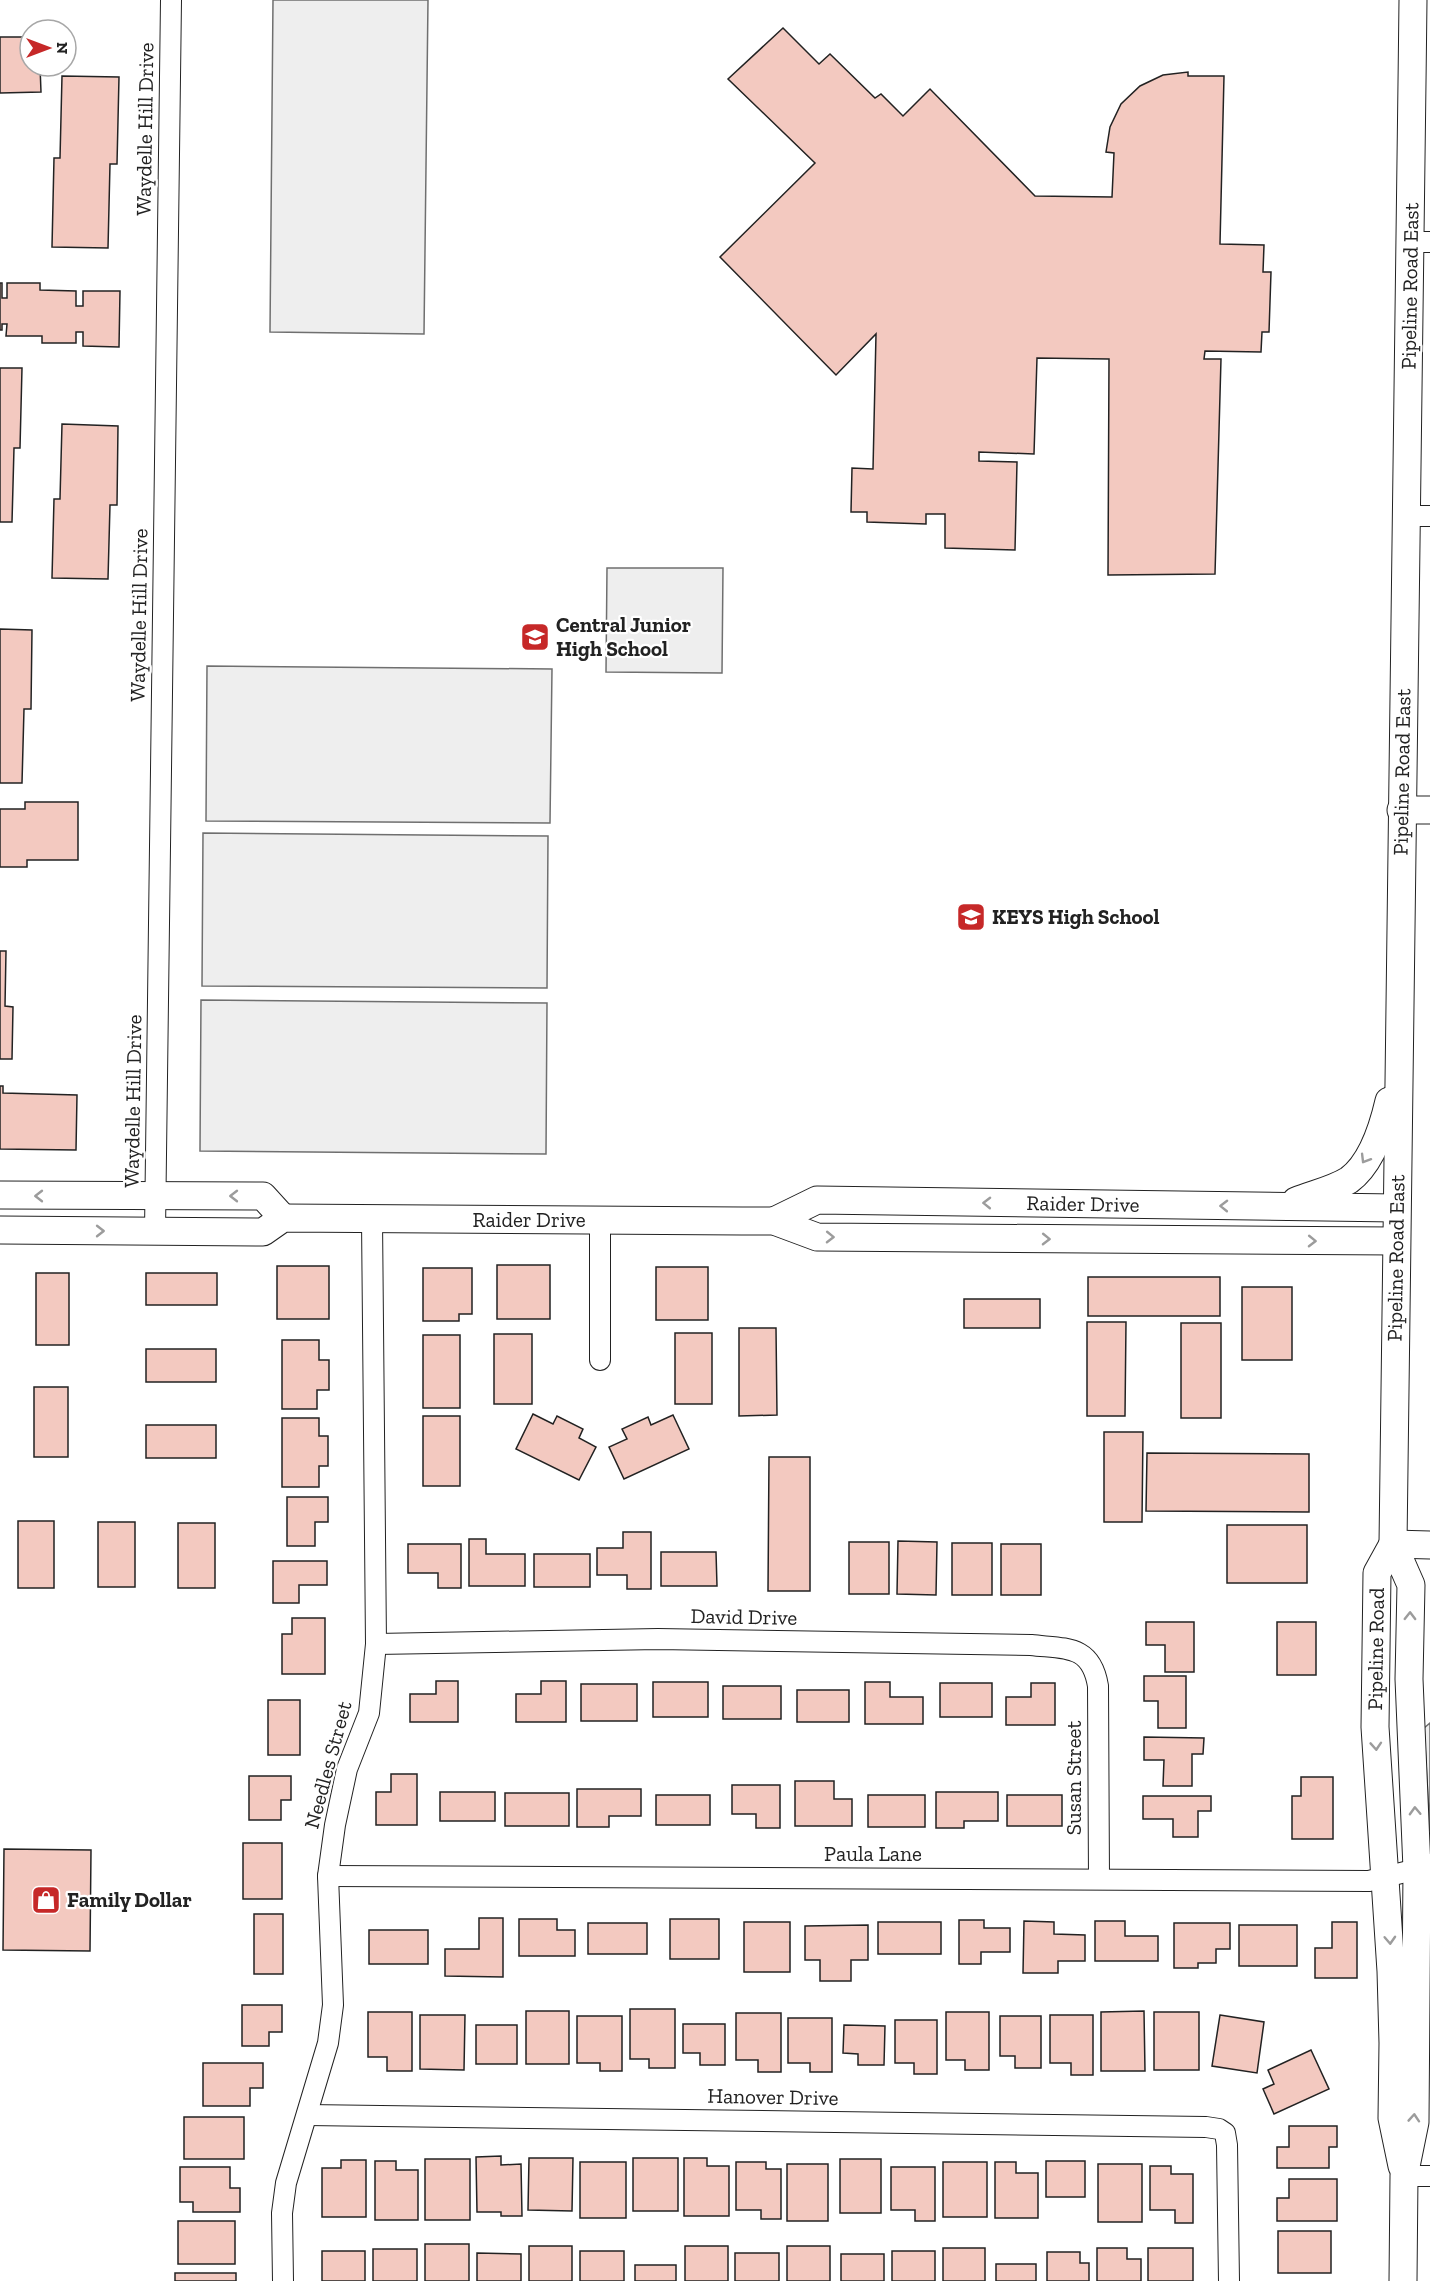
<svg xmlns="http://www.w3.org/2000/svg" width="1430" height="2281" viewBox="0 0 1430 2281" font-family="'Zilla Slab',serif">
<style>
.green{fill:#eee;stroke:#6f6f6f;stroke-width:1.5}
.building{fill:#f3c9c0;stroke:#222;stroke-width:1.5}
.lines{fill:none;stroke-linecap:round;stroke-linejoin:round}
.street-casing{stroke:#222;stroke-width:22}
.secondary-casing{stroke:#222;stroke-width:29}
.street{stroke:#fff;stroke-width:20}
.secondary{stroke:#fff;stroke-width:27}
.oneway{stroke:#9c9c9c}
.labels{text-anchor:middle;stroke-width:4.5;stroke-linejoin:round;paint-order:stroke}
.street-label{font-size:21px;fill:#222;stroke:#fff}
.poi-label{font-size:21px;font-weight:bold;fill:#222;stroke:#fff;text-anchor:start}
</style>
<rect width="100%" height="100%" fill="#fff"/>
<g class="green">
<polygon points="273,0 428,0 424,334 270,332"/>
<polygon points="607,568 723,568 722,673 606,672"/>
<polygon points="207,666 552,669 550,823 206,821"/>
<polygon points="203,833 548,836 547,988 202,986"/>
<polygon points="201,1000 547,1003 546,1154 200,1151"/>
<polygon points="1430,1723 1430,1831 1424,1728"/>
</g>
<g class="building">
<polygon points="783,28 819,64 830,54 875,98 881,94 903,116 930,89 1035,196 1112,197 1114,153 1106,152 1110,127 1121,104 1140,86 1163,75 1188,72 1188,76 1224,76 1220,244 1264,245 1263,272 1271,272 1269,332 1262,332 1261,352 1205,351 1204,359 1221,359 1215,574 1108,575 1109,359 1037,358 1034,454 979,452 979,461 1017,462 1015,550 945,548 945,514 926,514 926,524 867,522 867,512 851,512 852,468 873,469 876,334 836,375 720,257 815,163 728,79"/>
<polygon points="0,37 30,37 30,66 40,66 41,92 0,93"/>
<polygon points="62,76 119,77 117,164 110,164 108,248 52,247 54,158 60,158"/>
<polygon points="0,283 2,283 2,298 7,298 7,283 40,283 40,290 76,291 76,306 83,306 83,291 120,291 119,347 83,346 83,332 76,332 76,343 42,343 42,336 6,336 7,324 2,324 2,330 0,330"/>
<polygon points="0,368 22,368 20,448 14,448 12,522 0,522"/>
<polygon points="62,424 118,426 117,505 110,505 108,579 52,578 54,499 60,499"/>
<polygon points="0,629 32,630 31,709 24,709 22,783 0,783"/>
<polygon points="25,802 78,802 78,860 27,860 27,867 0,867 0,809 25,809"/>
<polygon points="0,951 6,951 5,1006 13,1007 12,1059 0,1059"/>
<polygon points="0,1086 3,1086 3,1093 77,1095 76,1150 0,1149"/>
<rect x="497" y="1265" width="53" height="54"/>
<rect x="277" y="1266" width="52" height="53"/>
<rect x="656" y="1267" width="52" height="53"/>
<polygon points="423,1268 472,1268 472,1314 459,1314 459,1321 423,1321"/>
<rect x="36" y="1273" width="33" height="72"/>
<rect x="146" y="1273" width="71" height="32"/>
<rect x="1088" y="1277" width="132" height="39"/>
<rect x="1242" y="1287" width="50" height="73"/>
<rect x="964" y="1299" width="76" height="29"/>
<polygon points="1087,1322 1126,1322 1125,1416 1087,1416"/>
<rect x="1181" y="1323" width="40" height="95"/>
<polygon points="739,1328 776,1328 777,1415 739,1416"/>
<rect x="675" y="1333" width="37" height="71"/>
<rect x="494" y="1334" width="38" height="70"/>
<rect x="423" y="1335" width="37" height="73"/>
<polygon points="282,1340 319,1340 319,1360 329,1360 329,1390 317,1390 317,1409 282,1409"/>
<rect x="146" y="1349" width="70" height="33"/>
<rect x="34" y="1387" width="34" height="70"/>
<polygon points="533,1414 553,1424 557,1416 583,1429 579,1438 596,1447 579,1480 516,1449"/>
<polygon points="673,1415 689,1449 624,1479 609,1447 627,1439 622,1429 648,1417 651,1425"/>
<rect x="423" y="1416" width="37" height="70"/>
<polygon points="282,1418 319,1418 319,1436 328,1436 328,1466 319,1466 319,1487 282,1487"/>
<rect x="146" y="1425" width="70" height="33"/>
<polygon points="1104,1432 1143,1432 1142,1522 1104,1522"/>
<polygon points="1147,1453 1309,1454 1309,1512 1146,1511"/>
<polygon points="769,1457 810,1457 810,1591 768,1591"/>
<polygon points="287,1497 328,1497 328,1522 315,1522 315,1546 287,1546"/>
<rect x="18" y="1521" width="36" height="67"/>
<rect x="98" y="1522" width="37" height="65"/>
<rect x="178" y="1523" width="37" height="65"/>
<rect x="1227" y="1525" width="80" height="58"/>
<polygon points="623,1532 651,1532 651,1589 627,1589 627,1575 597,1575 597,1548 623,1548"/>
<polygon points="469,1539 486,1539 486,1554 525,1554 525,1586 469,1586"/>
<polygon points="898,1541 937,1542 936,1595 897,1594"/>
<rect x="849" y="1542" width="40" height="52"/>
<rect x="952" y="1543" width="40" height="52"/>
<polygon points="408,1544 461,1544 461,1588 438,1588 438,1573 408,1573"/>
<rect x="1001" y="1544" width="40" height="51"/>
<polygon points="661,1552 716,1552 717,1586 661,1586"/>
<rect x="534" y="1554" width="56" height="33"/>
<polygon points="273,1561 327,1561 327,1585 299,1585 299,1603 273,1603"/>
<polygon points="292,1618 325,1618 325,1674 282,1674 282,1634 292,1634"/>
<polygon points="1146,1622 1194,1622 1194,1672 1165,1672 1165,1645 1146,1645"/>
<rect x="1277" y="1622" width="39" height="53"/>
<polygon points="1144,1676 1186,1676 1186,1728 1158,1728 1158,1701 1144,1701"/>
<polygon points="436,1681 458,1681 458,1722 410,1722 410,1694 436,1694"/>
<polygon points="541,1681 566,1681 566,1722 516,1722 516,1694 541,1694"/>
<rect x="653" y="1682" width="55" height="35"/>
<polygon points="865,1682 890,1682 890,1697 923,1697 923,1724 865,1724"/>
<rect x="940" y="1683" width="52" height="34"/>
<polygon points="1031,1683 1055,1683 1055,1725 1006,1725 1006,1697 1031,1697"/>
<rect x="581" y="1684" width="56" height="37"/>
<rect x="723" y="1686" width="58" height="33"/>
<rect x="797" y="1690" width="52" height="32"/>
<rect x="268" y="1700" width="32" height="55"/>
<polygon points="1144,1737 1204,1738 1203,1754 1192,1754 1192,1786 1163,1786 1164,1760 1144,1760"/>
<polygon points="391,1774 417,1774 417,1825 376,1825 376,1792 391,1792"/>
<polygon points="249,1776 291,1776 291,1800 281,1800 281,1820 249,1820"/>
<polygon points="1301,1777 1333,1777 1333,1839 1292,1839 1292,1796 1301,1796"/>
<polygon points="795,1781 834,1781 834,1799 852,1799 852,1826 795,1826"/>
<polygon points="732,1785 780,1785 780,1828 756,1828 756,1814 732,1814"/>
<polygon points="577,1789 641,1789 641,1816 609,1816 609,1827 577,1827"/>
<rect x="440" y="1792" width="55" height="29"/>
<polygon points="936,1792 998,1792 998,1821 964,1821 964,1828 936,1828"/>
<rect x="505" y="1793" width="64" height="33"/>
<rect x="656" y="1795" width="54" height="30"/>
<rect x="868" y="1795" width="57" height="32"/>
<rect x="1007" y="1795" width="55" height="31"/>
<polygon points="1143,1796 1211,1796 1211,1811 1198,1811 1198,1837 1173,1837 1173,1819 1143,1819"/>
<rect x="243" y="1843" width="39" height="56"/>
<polygon points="4,1849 91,1850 90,1951 3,1950"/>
<rect x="254" y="1914" width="29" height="60"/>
<polygon points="479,1918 503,1918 503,1977 445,1976 445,1949 479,1949"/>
<polygon points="519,1919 557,1919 557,1930 575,1930 575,1956 519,1956"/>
<rect x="670" y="1919" width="49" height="40"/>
<polygon points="959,1920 984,1920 984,1928 1010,1928 1010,1952 981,1952 981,1964 959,1964"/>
<polygon points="1024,1921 1054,1922 1054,1934 1085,1935 1085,1961 1058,1961 1058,1973 1023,1973"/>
<polygon points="1095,1921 1125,1921 1125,1936 1158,1936 1158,1961 1095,1961"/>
<rect x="744" y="1922" width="46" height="50"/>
<rect x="878" y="1922" width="63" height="32"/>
<polygon points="1332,1922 1357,1922 1357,1978 1315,1978 1315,1948 1332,1948"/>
<rect x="588" y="1923" width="59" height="31"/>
<polygon points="1174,1923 1230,1923 1230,1949 1216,1949 1216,1963 1198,1963 1198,1968 1174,1968"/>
<polygon points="868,1925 868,1960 851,1960 851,1981 820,1981 820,1960 805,1960 805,1926"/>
<rect x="1239" y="1925" width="58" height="41"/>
<rect x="369" y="1930" width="59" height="34"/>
<polygon points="242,2005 282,2005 282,2032 269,2032 269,2046 242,2046"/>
<polygon points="630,2009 675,2009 675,2068 649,2068 649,2059 630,2059"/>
<rect x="526" y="2011" width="43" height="53"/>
<polygon points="1144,2011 1145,2071 1101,2071 1101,2012"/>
<polygon points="368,2012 412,2012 412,2071 387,2071 387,2057 368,2057"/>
<polygon points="946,2012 989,2012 989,2070 965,2070 965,2060 946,2060"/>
<rect x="1154" y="2012" width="45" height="58"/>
<polygon points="736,2013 781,2013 781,2072 758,2072 758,2060 736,2060"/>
<polygon points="420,2015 465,2015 464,2070 420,2069"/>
<polygon points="1050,2015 1093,2015 1093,2075 1071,2075 1071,2063 1050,2063"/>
<polygon points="1220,2015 1264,2022 1257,2073 1212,2066"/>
<polygon points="577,2016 622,2016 622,2071 600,2071 600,2063 577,2063"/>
<polygon points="1000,2016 1041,2016 1041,2068 1015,2068 1015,2056 1000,2056"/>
<polygon points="788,2018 832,2018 832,2072 810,2072 810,2063 788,2063"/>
<polygon points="895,2020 937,2020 937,2074 914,2074 914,2063 895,2063"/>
<polygon points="683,2024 725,2024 725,2065 700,2065 700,2053 683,2053"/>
<rect x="476" y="2025" width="41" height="39"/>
<polygon points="844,2025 885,2026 884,2065 858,2065 858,2054 843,2053"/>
<polygon points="1311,2050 1329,2089 1274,2114 1263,2089 1274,2084 1268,2070"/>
<polygon points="203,2063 263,2063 263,2088 250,2088 250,2106 203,2106"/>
<rect x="184" y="2117" width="60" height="42"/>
<polygon points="1289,2126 1337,2126 1337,2147 1329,2147 1329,2168 1277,2168 1277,2147 1289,2147"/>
<polygon points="501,2156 501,2165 521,2164 522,2216 501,2216 501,2212 477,2212 476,2157"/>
<polygon points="529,2158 573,2158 572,2211 528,2210"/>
<rect x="633" y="2158" width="45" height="53"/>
<polygon points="684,2158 707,2158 707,2166 729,2166 729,2216 684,2216"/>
<rect x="425" y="2159" width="45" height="61"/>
<rect x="840" y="2159" width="41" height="54"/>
<polygon points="341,2160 366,2160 366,2217 322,2217 322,2168 341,2168"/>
<polygon points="375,2161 396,2161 396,2170 418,2170 418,2220 375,2220"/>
<rect x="1046" y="2161" width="39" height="36"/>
<rect x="580" y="2162" width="46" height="56"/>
<polygon points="736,2162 766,2162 766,2169 781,2169 781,2219 761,2219 761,2210 736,2210"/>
<rect x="943" y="2162" width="44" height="55"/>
<polygon points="995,2162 1016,2162 1016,2173 1038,2173 1038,2218 995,2218"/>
<rect x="787" y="2164" width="41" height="57"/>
<rect x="1098" y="2164" width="44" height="58"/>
<polygon points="1150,2166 1171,2166 1171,2174 1193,2174 1193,2223 1175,2223 1175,2210 1150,2210"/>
<polygon points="180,2167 230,2167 230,2188 240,2188 240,2212 193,2212 193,2202 180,2202"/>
<polygon points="891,2167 935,2167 935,2221 915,2221 915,2210 891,2210"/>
<polygon points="1289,2179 1337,2179 1337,2221 1277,2221 1277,2198 1289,2198"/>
<rect x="178" y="2221" width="57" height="43"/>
<rect x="1278" y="2231" width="53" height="42"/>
<rect x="425" y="2244" width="44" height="37"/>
<rect x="529" y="2246" width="43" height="35"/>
<rect x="685" y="2246" width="43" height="35"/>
<rect x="787" y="2246" width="43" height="35"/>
<rect x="943" y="2248" width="42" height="33"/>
<polygon points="1097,2248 1127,2248 1127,2259 1141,2259 1141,2281 1097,2281"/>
<rect x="1148" y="2248" width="45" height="33"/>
<rect x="373" y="2249" width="44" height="32"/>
<rect x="322" y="2251" width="43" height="30"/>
<rect x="580" y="2251" width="44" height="30"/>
<rect x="892" y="2251" width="43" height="30"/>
<polygon points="1047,2252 1080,2252 1080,2263 1089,2263 1089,2281 1047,2281"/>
<polygon points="477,2253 521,2254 521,2281 477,2281"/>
<rect x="735" y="2253" width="44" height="28"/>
<rect x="841" y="2254" width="43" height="27"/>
<rect x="996" y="2264" width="40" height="17"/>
<rect x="635" y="2265" width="41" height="16"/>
<rect x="175" y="2273" width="61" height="8"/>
</g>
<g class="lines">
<g class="street-casing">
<g id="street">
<polyline points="1410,242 1430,242"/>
<polyline points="1407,516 1430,516"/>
<polyline points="600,1220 600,1360"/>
<polyline points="155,1231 171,0"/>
<path d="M376,1644L658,1639L1031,1645C1065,1649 1091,1644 1098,1686L1099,1879"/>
<polyline points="328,1876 1369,1881 1417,1869 1425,1863"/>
<polyline points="307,2115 1206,2127 1219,2129 1225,2133 1227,2145 1229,2281"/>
<polyline points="1404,2176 1430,2176"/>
<polyline points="283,2281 282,2213 286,2183 328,2043 333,2005 328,1876 335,1825 347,1769 369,1713 376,1644 372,1219"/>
</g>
</g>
<g class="secondary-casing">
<g id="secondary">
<polyline points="1401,810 1430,810"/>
<polyline points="0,1195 263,1196 283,1218"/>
<path d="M1296,1201C1313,1194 1333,1190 1349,1180C1372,1163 1383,1127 1389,1101"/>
<polyline points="774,1221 817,1200 1396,1208"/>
<polyline points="0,1230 263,1232 283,1218 742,1221 774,1221 817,1237 1396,1241"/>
<polyline points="1393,1544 1377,1573 1375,1727 1391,1971 1393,2043 1392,2118 1402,2166"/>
<polyline points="1393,1544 1430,1545"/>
<path d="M1403,2281L1404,2176L1415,2122L1417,1869L1409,1679L1411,1585L1393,1544C1397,1030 1407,515 1413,0"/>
</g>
</g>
<use href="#street" class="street"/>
<use href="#secondary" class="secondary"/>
</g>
<defs><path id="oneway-chevron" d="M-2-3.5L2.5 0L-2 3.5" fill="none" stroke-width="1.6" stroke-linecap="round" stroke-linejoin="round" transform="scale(1.5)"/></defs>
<g class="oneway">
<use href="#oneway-chevron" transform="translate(1365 1159) rotate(121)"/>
<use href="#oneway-chevron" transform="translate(39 1196) rotate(-180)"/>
<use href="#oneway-chevron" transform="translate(234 1196) rotate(-180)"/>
<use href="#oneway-chevron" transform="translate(987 1203) rotate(-179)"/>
<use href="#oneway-chevron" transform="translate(1224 1206) rotate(-179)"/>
<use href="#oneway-chevron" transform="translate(100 1231)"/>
<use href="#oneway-chevron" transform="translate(830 1237) rotate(1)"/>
<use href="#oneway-chevron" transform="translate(1046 1239) rotate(1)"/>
<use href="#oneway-chevron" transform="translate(1312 1241) rotate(1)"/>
<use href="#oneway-chevron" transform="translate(1410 1616) rotate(-89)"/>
<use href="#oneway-chevron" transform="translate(1376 1746) rotate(86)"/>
<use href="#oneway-chevron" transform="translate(1415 1811) rotate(-92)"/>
<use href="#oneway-chevron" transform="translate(1390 1940) rotate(87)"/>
<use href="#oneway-chevron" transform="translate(1414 2118) rotate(-86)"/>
</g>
<defs>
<g id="school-square" transform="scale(1.5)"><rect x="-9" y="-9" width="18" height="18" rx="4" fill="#c62828" stroke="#fff"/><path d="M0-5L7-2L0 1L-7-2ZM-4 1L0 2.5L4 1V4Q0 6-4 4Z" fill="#fff"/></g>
<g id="shop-square" transform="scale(1.5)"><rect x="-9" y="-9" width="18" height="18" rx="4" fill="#c62828" stroke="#fff"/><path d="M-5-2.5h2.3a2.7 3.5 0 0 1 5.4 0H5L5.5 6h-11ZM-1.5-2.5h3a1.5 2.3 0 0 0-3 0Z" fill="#fff"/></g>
</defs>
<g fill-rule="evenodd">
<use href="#school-square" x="535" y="637"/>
<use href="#school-square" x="971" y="917"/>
<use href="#shop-square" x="46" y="1900"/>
</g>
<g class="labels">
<g class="street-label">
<text transform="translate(145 129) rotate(-89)" y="7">Waydelle Hill Drive</text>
<text transform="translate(1410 286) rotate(-89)" y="7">Pipeline Road East</text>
<text transform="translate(139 615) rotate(-89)" y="7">Waydelle Hill Drive</text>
<text transform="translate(1402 772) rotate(-89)" y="7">Pipeline Road East</text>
<text transform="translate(133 1101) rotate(-89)" y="7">Waydelle Hill Drive</text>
<text transform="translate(1083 1204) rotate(1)" y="7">Raider Drive</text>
<text x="529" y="1227">Raider Drive</text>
<text transform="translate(1396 1258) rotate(-89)" y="7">Pipeline Road East</text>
<text transform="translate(744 1617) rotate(1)" y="7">David Drive</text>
<text transform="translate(1376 1649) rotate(-89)" y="7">Pipeline Road</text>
<text transform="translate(328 1765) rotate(-75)" y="7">Needles Street</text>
<text transform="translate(1074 1778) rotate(-90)" y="7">Susan Street</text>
<text x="873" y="1861">Paula Lane</text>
<text transform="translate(773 2097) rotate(1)" y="7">Hanover Drive</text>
</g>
<g class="poi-label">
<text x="556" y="632">Central Junior<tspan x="556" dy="24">High School</tspan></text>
<text x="992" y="924">KEYS High School</text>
<text x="67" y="1907">Family Dollar</text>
</g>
</g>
<g transform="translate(48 48) rotate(90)"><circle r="28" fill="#ffffff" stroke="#a7a7a7" stroke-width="1.5"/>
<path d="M0-4.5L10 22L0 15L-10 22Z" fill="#c62828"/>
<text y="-9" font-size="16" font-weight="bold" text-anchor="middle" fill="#222222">N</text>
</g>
</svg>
